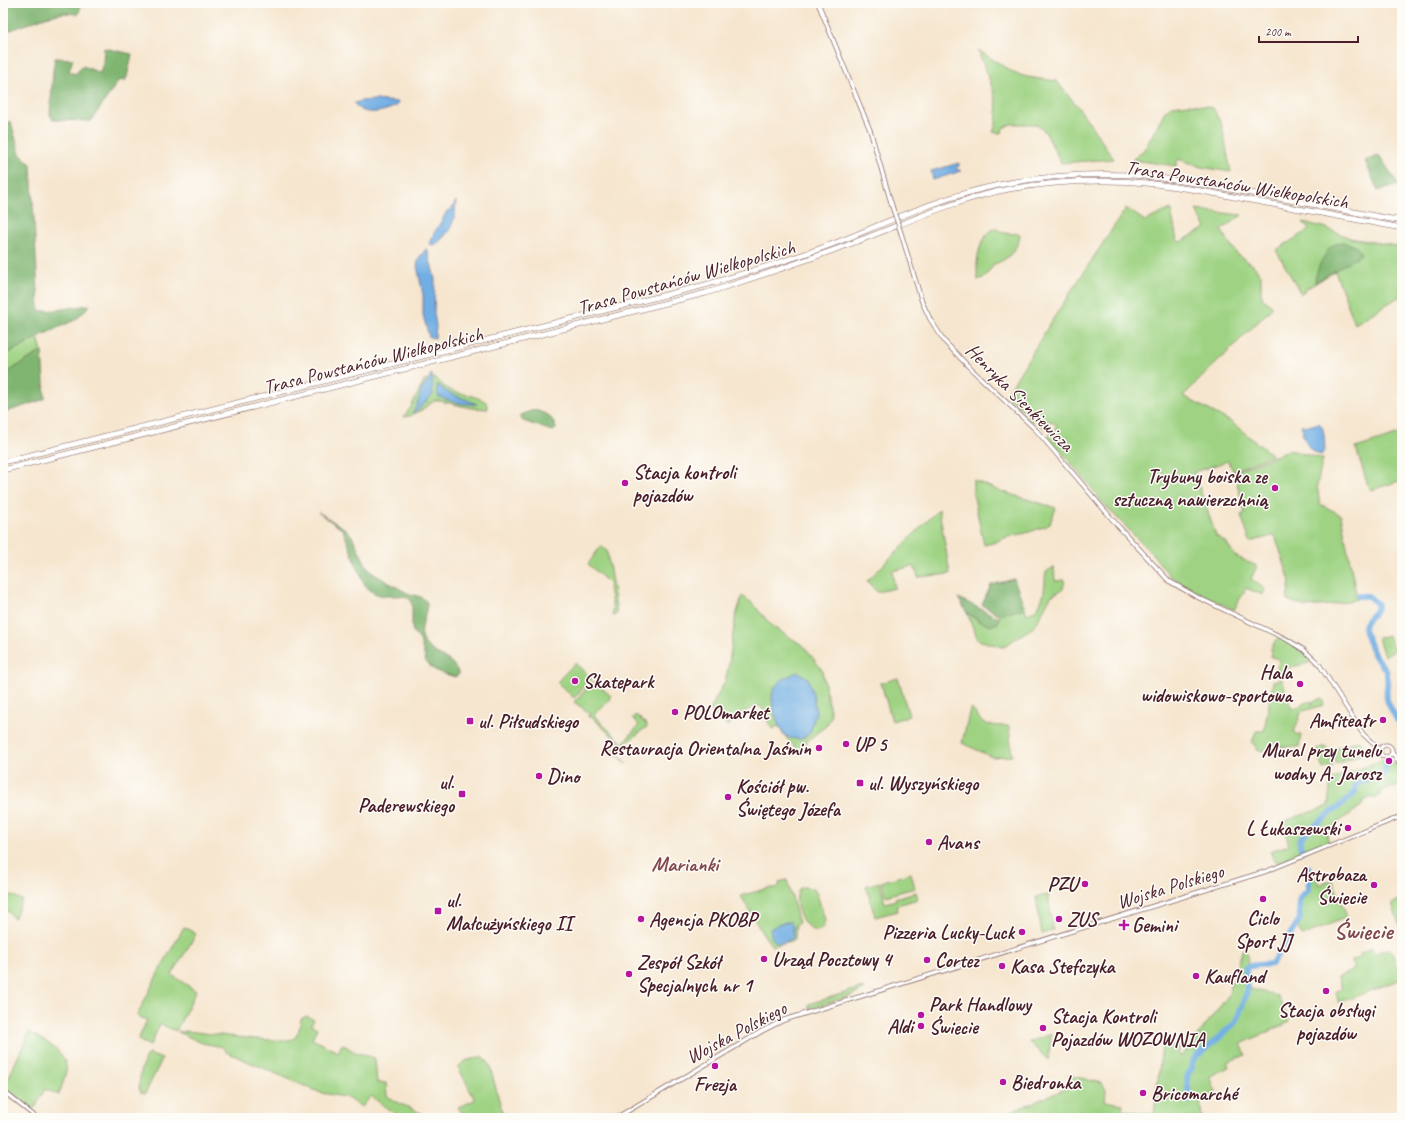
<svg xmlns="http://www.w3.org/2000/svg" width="1405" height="1121" viewBox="0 0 1405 1121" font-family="Caveat,sans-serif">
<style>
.green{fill:#9fd383;stroke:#747957}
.forest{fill:#7fb571;stroke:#646a4e}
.water{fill:#71aee3;stroke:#5e6687}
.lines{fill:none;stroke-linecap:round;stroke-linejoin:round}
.river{stroke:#71aee3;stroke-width:6}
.minor-casing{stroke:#866564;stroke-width:5}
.highway-casing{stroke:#866564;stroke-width:6}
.minor{stroke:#fff;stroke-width:3.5}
.highway{stroke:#fff;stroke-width:5}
.minor-bridge-casing{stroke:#866564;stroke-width:5;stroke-linecap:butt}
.minor-bridge{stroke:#fff;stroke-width:3.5}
.poi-dot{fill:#b5179e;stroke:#fdfcf7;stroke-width:1.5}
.labels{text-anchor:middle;stroke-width:3;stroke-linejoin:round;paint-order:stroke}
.street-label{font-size:20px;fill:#4a1f2b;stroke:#fdfcf7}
.poi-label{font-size:20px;font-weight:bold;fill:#4a1f2b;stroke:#fdfcf7;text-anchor:start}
.neighbourhood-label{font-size:21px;font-weight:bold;fill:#83494e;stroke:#fdfcf7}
.district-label{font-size:24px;font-weight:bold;fill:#83494e;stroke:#fdfcf7}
</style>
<rect width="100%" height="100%" fill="#fdfcf7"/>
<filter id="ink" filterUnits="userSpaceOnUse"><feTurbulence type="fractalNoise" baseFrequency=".025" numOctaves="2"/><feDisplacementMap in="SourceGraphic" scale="8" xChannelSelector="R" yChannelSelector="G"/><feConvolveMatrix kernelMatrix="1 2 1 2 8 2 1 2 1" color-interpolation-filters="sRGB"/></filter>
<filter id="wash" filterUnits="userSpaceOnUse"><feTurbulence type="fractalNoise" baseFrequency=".012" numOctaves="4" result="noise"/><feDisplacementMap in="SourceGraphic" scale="16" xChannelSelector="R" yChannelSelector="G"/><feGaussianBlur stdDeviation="0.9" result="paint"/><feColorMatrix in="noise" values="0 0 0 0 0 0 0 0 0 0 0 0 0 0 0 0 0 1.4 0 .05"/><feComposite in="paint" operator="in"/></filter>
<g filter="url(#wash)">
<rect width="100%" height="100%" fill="#f6e6cf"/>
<g class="green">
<path d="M978,50L1014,73L1027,77L1056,81L1079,108L1114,159L1061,163L1045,131L1035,124H1011L1003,128L1002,133L993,132C1005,105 986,75 978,50Z"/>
<polygon points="1189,104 1206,106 1213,108 1222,126 1231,172 1201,167 1178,159 1176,166 1132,160 1142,152 1147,145 1165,111 1171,106"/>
<polygon points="1126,208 1145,221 1171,209 1177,241 1180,242 1206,228 1196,210 1242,215 1221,230 1237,254 1253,265 1261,275 1261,293 1263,299 1273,307 1183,396 1231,422 1272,455 1233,471 1228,461 1194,472 1216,536 1226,542 1235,556 1257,566 1251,579 1265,589 1263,595 1246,588 1234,610 1191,589 1170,576 1153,555 1101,501 1090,486 1064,455 1047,439 1057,425 1050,421 1045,429 1035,420 1031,422 1020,407 1006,395 1053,319"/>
<polygon points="1303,222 1326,228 1350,238 1397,246 1402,258 1402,295 1355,324 1335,271 1306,289 1301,294 1276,250 1309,230"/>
<path d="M994,228L1004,233L1020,234C1019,248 1007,261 994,264L985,277L978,280C975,262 978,239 994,228Z"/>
<polygon points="38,337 42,351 3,375 3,356"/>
<path d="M436,378C451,398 466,390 486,402L488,409L471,408L440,401H434L420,411L410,416L404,417L411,407L424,381Z"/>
<polygon points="1399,434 1402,442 1402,480 1372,490 1368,486 1356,448"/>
<polygon points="1290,450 1323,459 1317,485 1320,504 1341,515 1357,599 1330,605 1306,607 1287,600 1290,581 1275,535 1250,542 1241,515 1245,513 1234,472"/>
<polygon points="973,480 1000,491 1056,508 1050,523 1047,526 1026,533 1007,537 993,543 984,545 973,493"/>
<polygon points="939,509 950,574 918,577 914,566 892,571 895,588 877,592 867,581"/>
<polygon points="601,546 607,551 617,614 614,616 612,615 613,610 609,588 610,584 588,564"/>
<path d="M1054,568L1055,581L1065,580L1063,589L1051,596L1035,626L1003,647L978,640L967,613L979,621L998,623L1000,615L1025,608L1027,614C1041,610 1044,596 1045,583C1045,580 1045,576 1046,573C1047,570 1051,569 1054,568Z"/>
<path d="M742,596L752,603L773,627L804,646L822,670L831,716L827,725L808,740L800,752L787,739L778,726L772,729L766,718L761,706C747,707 738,717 728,726L710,710L725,681L729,664L735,619Z"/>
<polygon points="1388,635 1394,651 1384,656 1378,638"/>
<path d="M1282,637L1314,659C1308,666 1298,664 1290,668C1285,671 1282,674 1276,676L1279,659L1271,657V649L1275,641Z"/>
<polygon points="575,663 592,679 574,698 557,682"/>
<polygon points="898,678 909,716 892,721 881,683"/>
<polygon points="1282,679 1291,708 1302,706 1302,704 1311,701 1312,704 1313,704 1313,701 1322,698 1324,705 1303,711 1301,713 1294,732 1296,735 1301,735 1299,747 1276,747 1269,748 1263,751 1257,749 1252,742 1256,731 1264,731 1273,681"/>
<polygon points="595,682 611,696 609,698 610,699 594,715 601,722 599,724 591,716 589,718 588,715 591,714 574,702 592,683"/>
<path d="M972,708C984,728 988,725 1009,726L1012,756L992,757L962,743L970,709Z"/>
<polygon points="636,715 648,726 614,752 627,763 617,755 609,753 619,742 600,725 601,723 623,743 639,725 632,718"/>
<polygon points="1360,740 1365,753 1336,764 1331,750"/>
<polygon points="1326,746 1333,766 1323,769 1316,750"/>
<polygon points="1382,760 1396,763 1402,778 1402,784 1381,791 1382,794 1374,799 1372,797 1362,802 1363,805 1334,825 1335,827 1329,831 1327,837 1329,841 1281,862 1274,861 1270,851 1289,845 1282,822 1328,806 1331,780"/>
<polygon points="911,873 915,888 885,896 881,882"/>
<polygon points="1317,877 1320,885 1326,881 1333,881 1347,917 1302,936 1298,928 1301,919 1301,901 1309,891 1311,879"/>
<polygon points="787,880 799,923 796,924 795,940 772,946 761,931 741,896 768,888 776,888 780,885 779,882"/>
<polygon points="879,882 885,903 896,900 895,898 916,892 918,899 897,905 898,911 875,917 866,886"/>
<path d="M804,887L814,889L817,894L825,920C820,950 786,911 800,888Z"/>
<path d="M5,892L22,900L14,919C7,910 0,903 5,892Z"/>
<polygon points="1048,895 1053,930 1042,934 1036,897"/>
<polygon points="1402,899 1402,934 1392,903"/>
<polygon points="184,927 196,934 172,975 196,991 176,1031 160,1024 150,1046 138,1040 147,1020 137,1016 158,973"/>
<polygon points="1243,948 1248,954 1247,988 1278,996 1290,1022 1241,1044 1246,1055 1227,1062 1229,1067 1210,1076 1216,1093 1200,1099 1202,1118 1002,1118 1001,1113 1006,1114 1075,1085 1068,1075 1102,1083 1106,1090 1105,1101 1123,1104 1122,1110 1154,1114 1162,1045 1180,1046 1178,1054 1182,1056 1228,996"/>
<polygon points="1372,948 1373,951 1376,953 1389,949 1391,950 1401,977 1401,979 1349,999 1338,1002 1336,991 1342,989 1338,977 1354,970 1354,967 1352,960 1360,957 1359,954"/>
<polygon points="861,988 864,989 854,995 809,1009 809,1004"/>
<path d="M307,1016L314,1020L311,1025L317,1028L312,1039L338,1052L342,1044L355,1052L375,1058L377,1083H386L387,1096L401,1104L425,1115L424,1118H400L371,1096L362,1107L345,1097L321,1093L226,1052L223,1047L202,1043L178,1032L188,1031C203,1033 285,1044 293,1039C299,1035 300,1025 301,1019Z"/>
<path d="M29,1032C42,1040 69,1052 66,1071C65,1079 61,1087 59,1095L45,1089L35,1108L32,1109L4,1088Z"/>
<polygon points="1052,1034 1048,1060 1029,1042"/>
<path d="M148,1054L162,1059L145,1094L140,1092C137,1086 143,1058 148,1054Z"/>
<polygon points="479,1057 483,1057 489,1063 504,1118 465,1118 458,1107 475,1100 458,1067 465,1061"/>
</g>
<g class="forest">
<polygon points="3,3 81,3 79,14 63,13 45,17 3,33"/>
<polygon points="104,48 132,54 127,77 125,81 119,80 91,121 53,120 50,114 53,71 55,58 73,59 69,71 75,74 83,66 100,73 103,63"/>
<path d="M3,122H11L20,154L31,164L39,311C56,311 73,307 90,305L77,319L38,337L3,356Z"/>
<polygon points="1379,155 1398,184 1378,191 1365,161"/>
<path d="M1344,243C1353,244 1357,246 1361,254L1315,283C1315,272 1323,256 1330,248C1333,244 1339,243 1344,243Z"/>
<polygon points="42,351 45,399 3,413 3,375"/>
<path d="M533,410C544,412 554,416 556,429L552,431L523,421L521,418V415Z"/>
<path d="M318,512L347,530L352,536L366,565L374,574L407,593L421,597L427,602C427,614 420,625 422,637C424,650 443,655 452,663C455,666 457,670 459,674L455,677L436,671L426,662L420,640L413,632L412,628V608L411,601C401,588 379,607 363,582L343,530Z"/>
<polygon points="1014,579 1025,608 1000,615 982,605 991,585"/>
<polygon points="958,598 999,618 998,623 990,626 979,621 967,613"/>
</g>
<g class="water">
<path d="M376,100L398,102V105C385,112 363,118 354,103L361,101Z"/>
<polygon points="959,163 959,166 956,168 957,170 960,170 961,171 933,180 931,171"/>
<path d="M456,201C455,222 452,231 435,245L429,244C433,232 442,222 447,211L451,210Z"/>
<polygon points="427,248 435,279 434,313 436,326 435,338 429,337 423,315 423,295 417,266 419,258"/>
<path d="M431,374L432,375L433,395C426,400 421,410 412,413C419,404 418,398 422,389C425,384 429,380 431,374Z"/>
<path d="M437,384L447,392L477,404C464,405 449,402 438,396L437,389Z"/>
<path d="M1319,423C1326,429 1324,443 1325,451L1321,455C1308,452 1307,443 1302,433L1303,430L1301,426L1302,424L1305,427Z"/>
<path d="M798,672L808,678L813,694L816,712L810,733L801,739C796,739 790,739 786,736C777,727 767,697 775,687C781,679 790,675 798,672Z"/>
<polygon points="790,921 793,927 793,938 783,943 776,942 772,938 770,929 779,924"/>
</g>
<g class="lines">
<g class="river">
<path d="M1358,596H1368L1378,604C1377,615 1365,618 1364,627C1364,632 1372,651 1375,656C1378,662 1384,666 1386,671C1390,680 1385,689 1387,699C1387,701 1396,719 1398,721"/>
<path d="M1302,851C1299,843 1298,841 1304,834L1351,797L1355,792V785L1384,774L1387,763"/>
<polyline points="1189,1101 1187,1077 1191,1069 1192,1062 1196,1056 1203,1052 1236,1022 1247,992 1246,967 1257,965 1272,964 1300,919 1299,902 1300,898 1308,890 1311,871 1309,868"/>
</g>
</g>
</g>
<g filter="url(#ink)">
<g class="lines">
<g class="minor-casing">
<g id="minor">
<polyline points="818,3 870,130 892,206"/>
<polyline points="901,233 922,302 930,319 945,342 971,369 1036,430 1118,526 1169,581 1197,597 1286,639 1304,650 1319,664 1363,734 1380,750"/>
<circle cx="1386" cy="751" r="6"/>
<polyline points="1392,753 1395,756 1402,768"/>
<polyline points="3,1091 37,1118"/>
<polyline points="616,1118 762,1031 784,1020 1267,871 1402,816"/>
</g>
</g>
<g class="highway-casing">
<g id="highway">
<path d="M3,462L705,285C752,271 798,258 843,240C894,219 944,196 999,185C1042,176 1087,173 1132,175C1174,178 1215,187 1257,194C1305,203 1354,212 1402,221"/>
<path d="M3,470L706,293C757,277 808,260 858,241C908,222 956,199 1009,189C1039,184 1069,181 1099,181C1132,180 1164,185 1196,190L1402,228"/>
</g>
</g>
<use href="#minor" class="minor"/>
<use href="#highway" class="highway"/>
<g class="minor-bridge-casing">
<polyline id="minor-bridge" points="892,206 901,233"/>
</g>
<use href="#minor-bridge" class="minor-bridge"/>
</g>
</g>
<g class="poi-dot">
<circle cx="625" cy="483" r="4"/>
<circle cx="1275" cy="488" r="4"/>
<circle cx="575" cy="681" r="4"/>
<circle cx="1300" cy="684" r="4"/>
<circle cx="675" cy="712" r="4"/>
<circle cx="1383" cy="720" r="4"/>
<rect x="466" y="717" width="8" height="8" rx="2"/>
<circle cx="846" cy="744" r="4"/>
<circle cx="819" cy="748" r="4"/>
<circle cx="1389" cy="761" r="4"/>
<circle cx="539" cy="776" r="4"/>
<rect x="856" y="779" width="8" height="8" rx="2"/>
<rect x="458" y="790" width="8" height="8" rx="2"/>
<circle cx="728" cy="797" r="4"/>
<circle cx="1348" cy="828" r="4"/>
<circle cx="929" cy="842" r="4"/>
<circle cx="1085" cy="884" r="4"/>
<circle cx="1374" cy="885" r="4"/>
<circle cx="1263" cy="899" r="4"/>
<rect x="434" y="907" width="8" height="8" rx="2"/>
<circle cx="641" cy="919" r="4"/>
<circle cx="1059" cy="919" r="4"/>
<path d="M1122 919h4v4h4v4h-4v4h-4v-4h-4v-4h4z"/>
<circle cx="1022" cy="932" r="4"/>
<circle cx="764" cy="959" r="4"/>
<circle cx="927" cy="960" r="4"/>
<circle cx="1002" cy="966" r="4"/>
<circle cx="629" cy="974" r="4"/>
<circle cx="1196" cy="976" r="4"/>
<circle cx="1326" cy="991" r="4"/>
<circle cx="921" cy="1015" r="4"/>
<circle cx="921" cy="1026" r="4"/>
<circle cx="1043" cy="1028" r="4"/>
<circle cx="715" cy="1066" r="4"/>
<circle cx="1003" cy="1082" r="4"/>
<circle cx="1143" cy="1093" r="4"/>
</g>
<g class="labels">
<g class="street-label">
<text transform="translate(1237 184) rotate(9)" y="7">Trasa Powstańców Wielkopolskich</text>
<text transform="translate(686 277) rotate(-16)" y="7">Trasa Powstańców Wielkopolskich</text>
<text transform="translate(373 360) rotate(-14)" y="7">Trasa Powstańców Wielkopolskich</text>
<text transform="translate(1020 397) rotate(45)" y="7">Henryka Sienkiewicza</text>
<text transform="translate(1170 886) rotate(-17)" y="7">Wojska Polskiego</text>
<text transform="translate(736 1032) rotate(-28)" y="7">Wojska Polskiego</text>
</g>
<g class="poi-label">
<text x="633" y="479">Stacja kontroli<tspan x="633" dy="23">pojazdów</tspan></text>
<text x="1267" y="483" text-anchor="end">Trybuny boiska ze<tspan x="1267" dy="23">sztuczną nawierzchnią</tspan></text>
<text x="1292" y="679" text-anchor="end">Hala<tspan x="1292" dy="23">widowiskowo-sportowa</tspan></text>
<text x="583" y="688">Skatepark</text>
<text x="683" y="719">POLOmarket</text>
<text x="1375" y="727" text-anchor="end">Amfiteatr</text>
<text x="478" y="728">ul. Piłsudskiego</text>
<text x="854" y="751">UP 5</text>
<text x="811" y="755" text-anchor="end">Restauracja Orientalna Jaśmin</text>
<text x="1381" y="757" text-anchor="end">Mural przy tunelu<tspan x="1381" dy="23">wodny A. Jarosz</tspan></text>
<text x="547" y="783">Dino</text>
<text x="454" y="789" text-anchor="end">ul.<tspan x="454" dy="23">Paderewskiego</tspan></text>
<text x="868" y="790">ul. Wyszyńskiego</text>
<text x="736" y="793">Kościół pw.<tspan x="736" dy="23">Świętego Józefa</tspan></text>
<text x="1340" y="835" text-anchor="end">L Łukaszewski</text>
<text x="937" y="849">Avans</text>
<text x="1366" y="881" text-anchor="end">Astrobaza<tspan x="1366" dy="23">Świecie</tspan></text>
<text x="1077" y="891" text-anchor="end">PZU</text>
<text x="446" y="907">ul.<tspan x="446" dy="23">Małcużyńskiego II</tspan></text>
<text x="1263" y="925" text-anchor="middle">Ciclo<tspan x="1263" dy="23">Sport JJ</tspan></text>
<text x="649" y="926">Agencja PKOBP</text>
<text x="1067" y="926">ZUS</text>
<text x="1132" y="932">Gemini</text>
<text x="1014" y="939" text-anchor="end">Pizzeria Lucky-Luck</text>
<text x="772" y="966">Urząd Pocztowy 4</text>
<text x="935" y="967">Cortez</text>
<text x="637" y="969">Zespół Szkół<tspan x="637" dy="23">Specjalnych nr 1</tspan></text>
<text x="1010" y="973">Kasa Stefczyka</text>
<text x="1204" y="983">Kaufland</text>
<text x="929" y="1011">Park Handlowy<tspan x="929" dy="23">Świecie</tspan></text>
<text x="1326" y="1017" text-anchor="middle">Stacja obsługi<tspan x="1326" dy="23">pojazdów</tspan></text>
<text x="1051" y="1023">Stacja Kontroli<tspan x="1051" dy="23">Pojazdów WOZOWNIA</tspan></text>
<text x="913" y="1033" text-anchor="end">Aldi</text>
<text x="1011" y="1089">Biedronka</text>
<text x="715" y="1091" text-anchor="middle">Frezja</text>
<text x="1151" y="1100">Bricomarché</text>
</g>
<g class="neighbourhood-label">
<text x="685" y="871">Marianki</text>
</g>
<g class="district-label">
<text x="1363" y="939">Świecie</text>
</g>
</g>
<rect width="1405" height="1121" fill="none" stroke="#fdfcf7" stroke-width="16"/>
<path d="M1259 36v6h99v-6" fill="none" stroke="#4a1f2b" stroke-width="2"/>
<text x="1265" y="36" font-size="12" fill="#4a1f2b" stroke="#fdfcf7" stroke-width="3" paint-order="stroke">200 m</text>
</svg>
